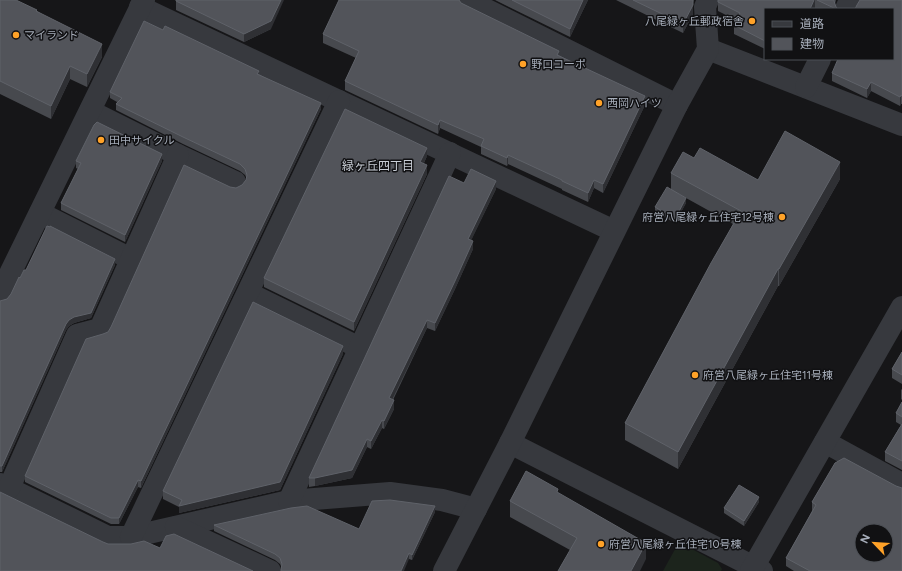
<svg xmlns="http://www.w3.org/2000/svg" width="902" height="571" viewBox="0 0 902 571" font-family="Figtree,'Noto Sans JP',sans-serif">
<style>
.green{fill:#1c241c}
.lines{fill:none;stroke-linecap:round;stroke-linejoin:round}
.minor{stroke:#37393e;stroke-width:22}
.wall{fill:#47494e}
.shaded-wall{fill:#2f3034}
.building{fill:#52545a;stroke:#5f6269;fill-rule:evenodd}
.poi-dot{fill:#ffa228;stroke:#111113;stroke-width:1.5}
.labels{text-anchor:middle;stroke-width:3;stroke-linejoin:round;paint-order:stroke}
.poi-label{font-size:11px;fill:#a7aeba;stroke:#111113;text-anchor:start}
.neighbourhood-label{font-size:12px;fill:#c8cdd5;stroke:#111113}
</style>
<rect width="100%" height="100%" fill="#161618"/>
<polygon class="green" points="679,542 718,563 722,569 721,571 663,571"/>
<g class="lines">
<g class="minor">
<polyline points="467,0 677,105"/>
<polyline points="140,7 614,231"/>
<polyline points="846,9 850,0"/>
<polyline points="708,49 902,125"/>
<polyline points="806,87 820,59"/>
<polyline points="90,111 178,155 235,182"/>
<polyline points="40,213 131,259"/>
<polyline points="248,293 360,348"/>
<polyline points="0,294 144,0"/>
<polyline points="825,442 902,484"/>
<polyline points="510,443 762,571"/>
<polyline points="0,484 108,537 131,537 289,501 390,493 442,500 476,509"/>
<polyline points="9,488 77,335 100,329 178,155"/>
<polyline points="289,501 450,153"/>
<polyline points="176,527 270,571"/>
<polyline points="131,537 339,101"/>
<polyline points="444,571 510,443 677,105 708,49 705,7 708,0"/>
<polyline points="751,571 902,307"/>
</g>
</g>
<g class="wall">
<polygon points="0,0 37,11 102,57 87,87 70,79 51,119 0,94"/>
<polygon points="495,0 588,0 570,37"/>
<polygon points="616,0 694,0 693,2 693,14 683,33"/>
<polygon points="718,0 836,0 835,4 836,7 838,9 818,9 815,8 814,9 765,9 765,49 734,34 734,25 736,20 718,11"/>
<polygon points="902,0 902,104 901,104 900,106 871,91 867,98 832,81 832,73 893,59 857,5"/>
<polygon points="176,1 271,29 244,42 176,10"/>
<polygon points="461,3 559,55 645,105 603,193 594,188 588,202 562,190 562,189 508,164 507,166 481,154 481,147 440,128 438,134 345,90 345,81 356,58 323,43 323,34"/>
<polygon points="259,74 321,109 141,488 138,487 119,524 111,524 25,482 25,476 103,334 108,332 230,187 236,188 242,185 246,180 247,179 245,175 240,171 183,144 116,110 116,104 117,102 110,98 110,92"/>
<polygon points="427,156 424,163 427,174 354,331 264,287 264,278"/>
<polygon points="694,158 758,180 840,179 779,286 778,286 678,469 625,440 625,423 733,224 677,193 686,203 675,223 655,212 655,207 671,190 671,173"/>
<polygon points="76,161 162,161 125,242 61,210 61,203 78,169 76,168"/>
<polygon points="464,183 496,189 471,240 473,249 455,289 435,331 427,328 393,400 394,409 384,429 382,428 371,449 367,447 352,478 315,486 309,487 309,478"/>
<polygon points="115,265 91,318 74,323 69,326 66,330 2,472 0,472 0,301 7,299 11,294 20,278 26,270"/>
<polygon points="902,352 902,384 892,378 892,369"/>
<polygon points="343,354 280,490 179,513 179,507 163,499 163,491"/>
<polygon points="902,389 902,400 901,399 901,390"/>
<polygon points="902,402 902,470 885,461 885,452 901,425 896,422 896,413"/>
<polygon points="835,463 902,571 794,571 786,566 786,558 812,511 812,502"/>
<polygon points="558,493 646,559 570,550 510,517 510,501"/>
<polygon points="759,502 744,526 724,513 724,508"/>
<polygon points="435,512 412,560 409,559 281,570 282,568 280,564 275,560 214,531 214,525 359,529"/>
</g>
<g class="shaded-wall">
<polygon points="281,0 284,0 271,29 244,42 244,34"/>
<polygon points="583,0 588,0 570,37 570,29"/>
<polygon points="693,0 694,0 693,2 693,14 683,33 683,24"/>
<polygon points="814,0 815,0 815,8 814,9 810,9"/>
<polygon points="102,44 102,57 87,87 87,74"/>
<polygon points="70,66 70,79 51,119 51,106"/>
<polygon points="871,82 871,91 867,98 867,89"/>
<polygon points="901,95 901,104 900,106 900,97"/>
<polygon points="645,96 645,105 603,193 603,184"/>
<polygon points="321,103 321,109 141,488 141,481"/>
<polygon points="440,120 440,128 438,134 438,125"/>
<polygon points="427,148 427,156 420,171 420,162"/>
<polygon points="162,154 162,161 125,242 125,235"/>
<polygon points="508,155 508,164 507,166 507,158"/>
<polygon points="840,162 840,179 779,286 779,269"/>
<polygon points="427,165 427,174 354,331 354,322"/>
<polygon points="594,180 594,188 588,202 588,193"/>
<polygon points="496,181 496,189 468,247 468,239"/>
<polygon points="686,198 686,203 675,223 675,219"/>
<polygon points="473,241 473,249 455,289 435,331 435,323"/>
<polygon points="115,259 115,265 91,318 74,323 69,326 66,330 2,472 2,466 66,324"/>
<polygon points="778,269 778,286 678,469 678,452"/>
<polygon points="427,320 427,328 389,406 389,398"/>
<polygon points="343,346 343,354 280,490 179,513 179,506"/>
<polygon points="394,400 394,409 384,429 384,421"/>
<polygon points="382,420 382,428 371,449 371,441"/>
<polygon points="367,439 367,447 352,478 315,486 315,478"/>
<polygon points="138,480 138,487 119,524 119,518"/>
<polygon points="759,497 759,502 744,526 744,521"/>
<polygon points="435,506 435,512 412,560 412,555"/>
<polygon points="646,543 646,559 640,571 631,571"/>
<polygon points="409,553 409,559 404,571 401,571"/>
</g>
<g class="building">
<polygon points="0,0 16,0 37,10 36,11 102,44 87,74 70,66 51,106 0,81"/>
<polygon points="176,0 281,0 271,21 244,34 176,1"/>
<polygon points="339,0 459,0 461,3 559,51 557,55 645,96 603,184 594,180 588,193 562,181 562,180 508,155 507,158 481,146 484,139 440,120 438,125 345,81 359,51 323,34"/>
<polygon points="512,0 583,0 570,29"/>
<polygon points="633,0 693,0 693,5 683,24"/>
<polygon points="718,0 814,0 810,9 765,9 765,41 734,25 740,13 718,2"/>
<polygon points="817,0 834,0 834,1 836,7 838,9 836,9"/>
<polygon points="860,0 902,0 902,96 901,95 900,97 871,82 867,89 832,73 838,59 893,59 893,9 855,9 857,5"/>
<polygon points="144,21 163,30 165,26 259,71 257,74 321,103 141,481 138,480 119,518 111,518 25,476 86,339 103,334 108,332 111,327 184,165 230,187 236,188 242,185 246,180 247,175 245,169 240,164 183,137 116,104 122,98 110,92"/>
<polygon points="345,109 427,148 420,162 427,165 354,322 264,278"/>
<polygon points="97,122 162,154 125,235 61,203 81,163 76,161 94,125"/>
<polygon points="785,131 840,162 779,269 778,269 678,452 625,423 711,263 741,211 671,173 683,152 694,158 700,148 758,180"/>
<polygon points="471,169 496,181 468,239 473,241 455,281 435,323 427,320 389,398 394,400 384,421 382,420 371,441 367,439 352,470 315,478 309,478 449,176 464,183"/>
<polygon points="667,187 686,198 675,219 655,207"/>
<polygon points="47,226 50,227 50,226 115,259 91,313 74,317 69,320 66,324 2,466 0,466 0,301 7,299 11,294 19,277 20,278 24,270 26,270"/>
<polygon points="253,302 343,346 280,482 179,506 182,500 163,491"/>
<polygon points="902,352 902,375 892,369"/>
<polygon points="902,402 902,417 896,413"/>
<polygon points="902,424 902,461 885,452"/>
<path d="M844,458L896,486L902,488V571H810L786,558L816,505L812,502L835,463ZM862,531H886V555H862Z"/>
<polygon points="526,471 558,489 557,492 646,543 631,571 558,571 577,538 510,501"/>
<polygon points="739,485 759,497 744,521 724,508"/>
<polygon points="0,492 103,542 108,544 131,544 144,541 160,548 166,536 174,534 253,571 0,571"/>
<polygon points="390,500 435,506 412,555 409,553 401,571 281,571 281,570 282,564 280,558 275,554 214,525 291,508 307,506 359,529 372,501"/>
</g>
<g class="poi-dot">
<circle cx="752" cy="21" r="4"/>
<circle cx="16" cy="35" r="4"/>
<circle cx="523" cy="64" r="4"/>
<circle cx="599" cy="103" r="4"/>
<circle cx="101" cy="140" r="4"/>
<circle cx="782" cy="217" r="4"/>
<circle cx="695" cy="375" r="4"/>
<circle cx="601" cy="544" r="4"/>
</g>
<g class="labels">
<g class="poi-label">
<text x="744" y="25" text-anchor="end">八尾緑ヶ丘郵政宿舎</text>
<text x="24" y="39">マイランド</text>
<text x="531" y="68">野口コーポ</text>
<text x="607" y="107">西岡ハイツ</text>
<text x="109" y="144">田中サイクル</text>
<text x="774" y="221" text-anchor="end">府営八尾緑ヶ丘住宅12号棟</text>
<text x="703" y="379">府営八尾緑ヶ丘住宅11号棟</text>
<text x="609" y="548">府営八尾緑ヶ丘住宅10号棟</text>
</g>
<g class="neighbourhood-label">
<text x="378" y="170">緑ヶ丘四丁目</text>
</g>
</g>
<rect x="764" y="8" width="130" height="52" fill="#111113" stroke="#4d5056"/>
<rect x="772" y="21" width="20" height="6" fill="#37393e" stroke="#4d5056"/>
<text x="800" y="28" font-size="12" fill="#a7aeba">道路</text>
<rect x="772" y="38" width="20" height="12" fill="#52545a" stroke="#4d5056"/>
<text x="800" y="48" font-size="12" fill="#a7aeba">建物</text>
<g transform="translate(874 543) rotate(295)"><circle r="19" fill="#111113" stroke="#4d5056"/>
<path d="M0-3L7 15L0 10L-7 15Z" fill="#ffa228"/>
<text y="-6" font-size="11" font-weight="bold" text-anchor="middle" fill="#a7aeba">N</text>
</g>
</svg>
